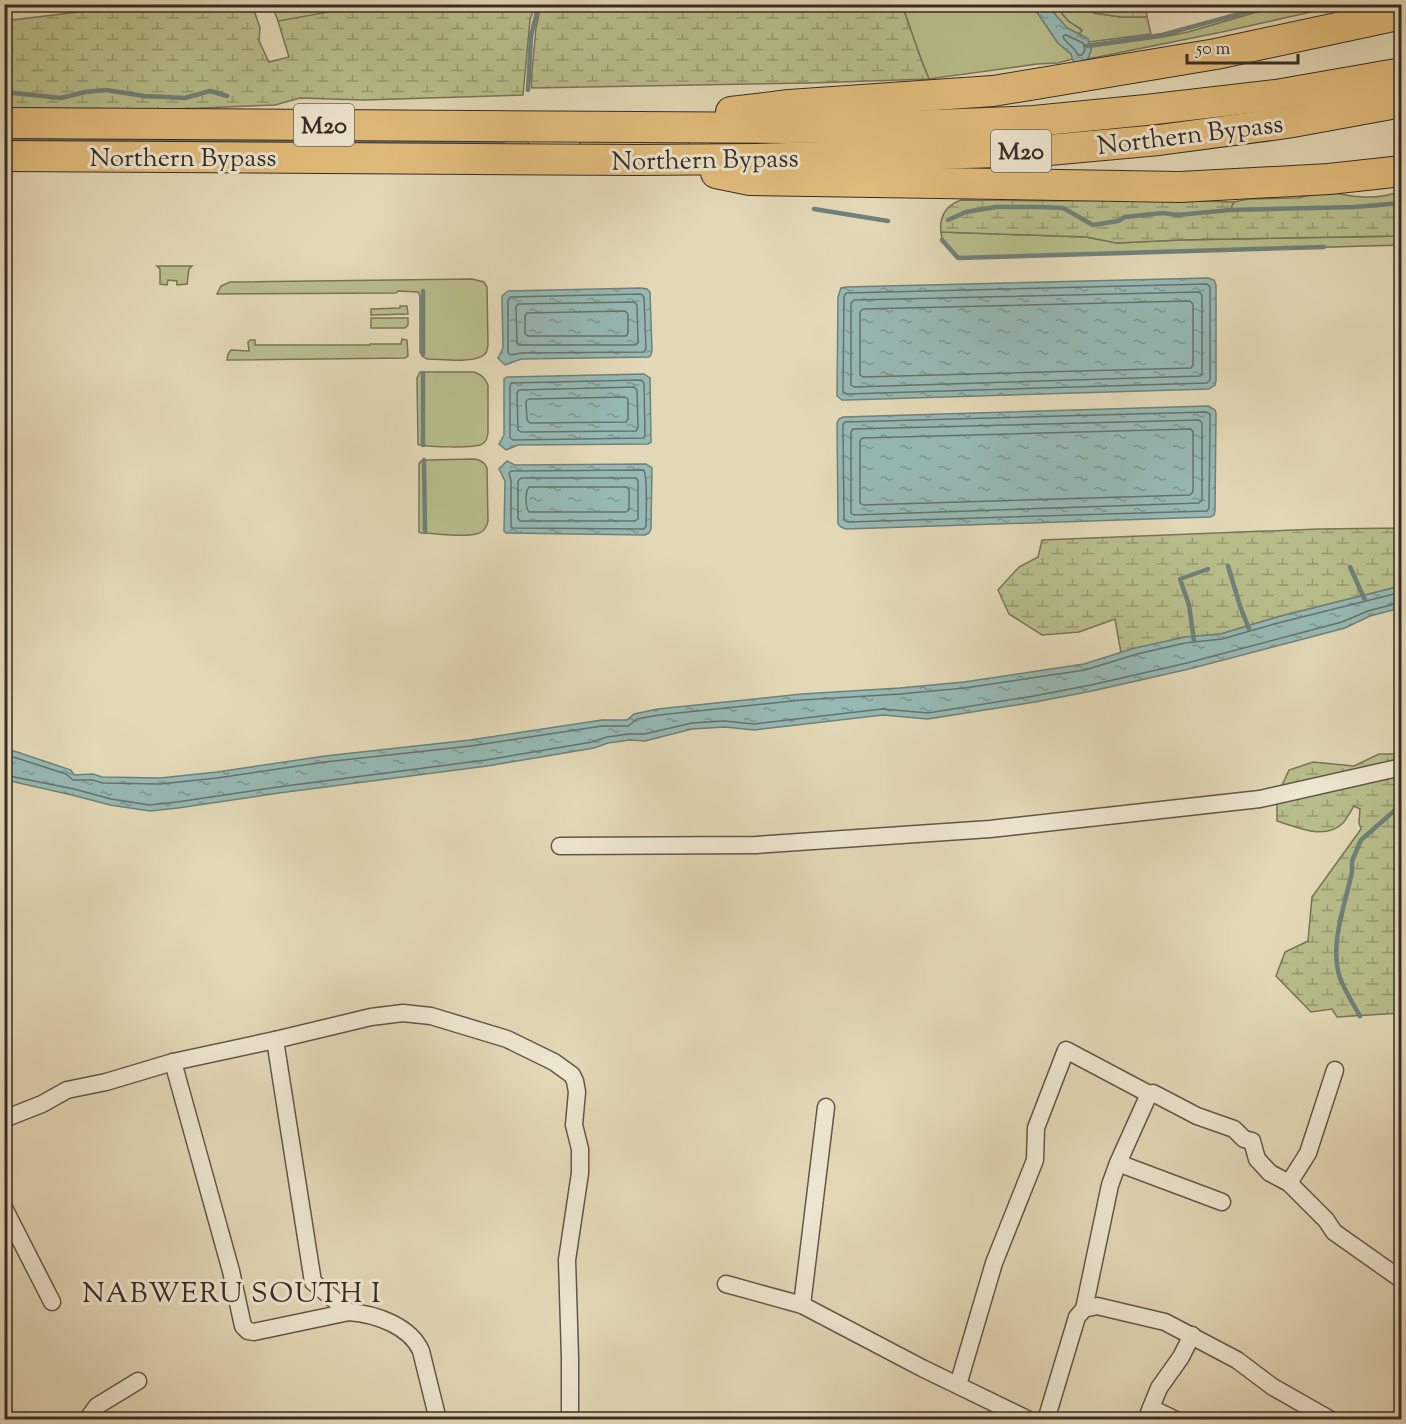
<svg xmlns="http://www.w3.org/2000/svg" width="1406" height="1424" viewBox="0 0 1406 1424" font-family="'Sorts Mill Goudy',serif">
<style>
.green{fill:#b8be8b;stroke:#787558;stroke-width:1.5}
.wetland{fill:url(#wetland-marsh);stroke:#787558;stroke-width:1.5}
.water{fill:url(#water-ripples);stroke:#70817b;stroke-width:1.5}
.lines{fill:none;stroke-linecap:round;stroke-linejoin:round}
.shore{stroke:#66726c;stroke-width:1.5}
.stream{stroke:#70817b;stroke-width:4.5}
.street-casing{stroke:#625749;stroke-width:19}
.highway-casing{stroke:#372c25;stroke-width:32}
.street{stroke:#ede6d0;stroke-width:16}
.highway{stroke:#e2bc7b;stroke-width:30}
.labels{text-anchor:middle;stroke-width:6;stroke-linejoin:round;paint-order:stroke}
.shield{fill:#ede6d0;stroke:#6e6458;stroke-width:1.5}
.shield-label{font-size:24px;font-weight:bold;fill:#372c25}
.street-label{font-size:26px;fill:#372c25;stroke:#ede6d0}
.quarter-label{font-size:28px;letter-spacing:1.5px;fill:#372c25;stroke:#ede6d0}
</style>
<defs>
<pattern id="wetland-marsh" width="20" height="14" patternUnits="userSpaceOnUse" patternTransform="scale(1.5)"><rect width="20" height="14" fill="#b8be8b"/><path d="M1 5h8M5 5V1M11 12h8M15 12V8" fill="none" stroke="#969b71"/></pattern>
<pattern id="water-ripples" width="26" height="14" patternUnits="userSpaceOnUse" patternTransform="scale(1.5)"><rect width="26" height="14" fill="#96b9b4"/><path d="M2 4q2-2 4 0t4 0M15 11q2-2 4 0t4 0" fill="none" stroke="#7b9792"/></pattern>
</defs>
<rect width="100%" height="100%" fill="#e3d8b6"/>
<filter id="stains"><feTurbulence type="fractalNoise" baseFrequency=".00333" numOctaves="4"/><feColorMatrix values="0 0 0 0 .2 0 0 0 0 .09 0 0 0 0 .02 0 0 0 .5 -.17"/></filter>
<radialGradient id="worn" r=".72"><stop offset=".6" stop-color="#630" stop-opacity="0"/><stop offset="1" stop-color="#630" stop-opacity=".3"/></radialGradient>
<g class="green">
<polygon points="428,4 429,6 421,7 278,21 272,5"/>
<polygon points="902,5 1032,5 1058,43 1071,54 1073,59 1058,63 1037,64 929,79 922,62"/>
<polygon points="1055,5 1089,5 1094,13 1121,17 1147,17 1151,34 1089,42 1088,39 1079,34 1082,30 1068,21"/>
<polygon points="1281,5 1342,5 1222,32 1088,59 1091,50 1091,47 1163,37 1188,32"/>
<polygon points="5,134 526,137 529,144 529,147 5,149"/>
<polygon points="580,138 690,139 689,145 583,147 580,144"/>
<path d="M1326,191C1352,197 1377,201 1401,191V203L1354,207L1230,210L1234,202L1248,199L1298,198Z"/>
<polygon points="941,232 1086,237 1117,243 1180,240 1401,236 1402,245 958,258 942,240"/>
<polygon points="157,266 192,266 189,269 187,284 177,285 177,281 168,280 167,285 160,284 160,269"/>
<path d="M472,279L484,282L487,287L488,345C487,349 488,351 485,354C475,364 441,359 427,359L422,356L420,351V296L418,292L398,291L396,293L217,294L221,286L230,282Z"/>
<polygon points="400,306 407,306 408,314 371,315 371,309 400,308"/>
<polygon points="371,318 408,318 408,325 405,328 371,328"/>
<polygon points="402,339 407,340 408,356 405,358 227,360 228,354 231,350 249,351 248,342 250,340 255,340 255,345 370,345 370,344 401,344"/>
<path d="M420,372H474C482,375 485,378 488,385V433C487,439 486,443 480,445C470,448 430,447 420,445L418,444L417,378Z"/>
<path d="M474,459C481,460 484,462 487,468L488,521C487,527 483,533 476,534C462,538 437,533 421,533L419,532V464L421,461L428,460Z"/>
</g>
<g class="wetland">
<polygon points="428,4 535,5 530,20 523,95 364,100 300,98 275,105 153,110 5,109 4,21 120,7 122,5 246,5 255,13 260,28 259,41 269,62 289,57 278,21 356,7 421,7 428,6"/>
<polygon points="541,5 902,5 922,62 929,79 810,83 532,88 531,81 536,28"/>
<polygon points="1047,5 1055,5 1068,21 1082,30 1079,34 1067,28"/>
<polygon points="1089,5 1146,5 1147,17 1121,17 1094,13"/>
<path d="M1133,199L1234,202L1230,210L1354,207L1402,203L1401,236L1180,240L1117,243L1086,237L941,232C939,217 946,205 961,200L1065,201Z"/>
<polygon points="1401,528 1401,586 1277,617 1221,634 1185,637 1121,653 1115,619 1079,632 1042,635 1009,614 998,590 1019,567 1038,557 1042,540 1319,529"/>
<path d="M1379,754H1401V1013L1337,1017L1332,1009L1311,1012L1276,976L1285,952L1308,941L1312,897L1361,829L1359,823L1360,809L1354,806C1351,811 1347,818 1343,823C1325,841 1297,827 1277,821V796L1289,770L1313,762L1354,766Z"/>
</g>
<g class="water">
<polygon points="1032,5 1047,5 1067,28 1088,39 1091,50 1087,61 1074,63 1071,54 1058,43"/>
<polygon points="1208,278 1214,280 1216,285 1216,381 1215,385 1209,389 847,400 842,400 837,396 838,297 841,288 846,287"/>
<polygon points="641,288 647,289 650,292 652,350 651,355 649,357 521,359 505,365 498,358 503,348 502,296 508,291"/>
<polygon points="644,374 650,378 651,439 651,442 648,444 518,445 506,450 499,444 504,435 504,379 507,377"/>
<polygon points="1208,406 1215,410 1216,413 1215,511 1214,515 1210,517 846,529 841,527 838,524 837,423 839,419 843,417"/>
<polygon points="507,461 515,465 646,464 652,468 651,529 649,533 645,535 506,533 504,531 505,481 499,469"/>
<polygon points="1401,586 1401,608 1370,616 1345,628 1189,669 1092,691 1035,702 928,719 883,715 754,730 725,727 692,729 645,741 630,740 608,743 594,748 487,766 279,793 178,808 150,811 110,805 72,795 5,780 5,748 71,770 74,775 93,774 102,777 160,778 217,772 325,756 470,740 602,720 627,720 634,714 658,709 802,694 900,688 964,682 1084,664 1135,648 1185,637 1221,634 1277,617"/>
</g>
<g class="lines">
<g class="shore">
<polygon points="1066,35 1083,43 1085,50 1082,55 1078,55 1075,50 1064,39 1063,36"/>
<polygon points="1207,284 1210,287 1210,380 1207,383 847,394 843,392 844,297 846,293"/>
<polygon points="1199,292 1202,295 1202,373 1200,376 854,387 851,385 851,303 854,300"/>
<polygon points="641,294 644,297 646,349 644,352 521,353 511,355 508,353 508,300 510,297"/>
<polygon points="1190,301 1193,304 1193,365 1191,368 863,377 860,375 860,312 863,309"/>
<polygon points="634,302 637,305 638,342 636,345 519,345 517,343 516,307 518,304"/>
<polygon points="625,311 628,314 628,333 626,336 528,336 525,334 525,316 527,313"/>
<polygon points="641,380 644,383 645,435 644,438 513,440 510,438 510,386 511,383"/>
<polygon points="634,387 637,390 638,428 636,431 521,432 518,430 517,393 519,390"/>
<polygon points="625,397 628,399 628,419 626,422 530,423 527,420 526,401 529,399"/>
<polygon points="1206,412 1210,414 1210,423 1209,508 1207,511 847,522 844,520 843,425 845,422"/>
<polygon points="1199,420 1202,423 1202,500 1199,503 854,515 851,513 851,432 853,429"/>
<polygon points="1191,429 1193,432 1193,492 1190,495 863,505 860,503 860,441 862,438"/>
<path d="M644,470C648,481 646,512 646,526L644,529L513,528L511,527V481L509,473L511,471Z"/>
<polygon points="521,478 636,478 638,481 638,519 635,521 520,521 518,518 518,481"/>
<path d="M529,487H627L629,489V510L626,512H529C525,507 525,492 529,487Z"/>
<polyline points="4,754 66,774 73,780 92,780 103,783 160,784 217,778 325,762 471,746 602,726 628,726 637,719 659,715 802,700 900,694 965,688 1085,670 1137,654 1185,643 1222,639 1278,623 1402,592"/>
<polyline points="4,775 74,789 111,799 150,805 177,802 278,787 486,760 592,742 607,737 629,734 644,734 692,723 724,721 754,724 882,709 928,713 1034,696 1091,685 1187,663 1342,622 1368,611 1402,602"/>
</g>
<g class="stream">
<polyline points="1086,46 1162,35 1276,4"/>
<polyline points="528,90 531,36 539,4"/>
<polyline points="4,92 61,98 85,92 106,90 144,96 185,98 210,91 227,96"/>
<polyline points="4,140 503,141"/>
<polyline points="712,143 761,143"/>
<polyline points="814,209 888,221"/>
<polyline points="948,220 966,212 996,207 1039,207 1063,208 1093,225 1118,221 1125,217 1163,213 1177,215 1230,210 1354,207 1402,203"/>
<polyline points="942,240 958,258 1324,247"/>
<polyline points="423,354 423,291"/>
<polyline points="423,373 423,445"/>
<polyline points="424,460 425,532"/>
<polyline points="1228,566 1240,606 1249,629"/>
<polyline points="1350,567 1365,600"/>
<polyline points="1194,641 1189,605 1180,579 1208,569"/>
<path d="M1360,1016C1353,1004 1345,991 1340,978C1329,945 1345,905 1352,872V861L1361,840L1402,804"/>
</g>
<g class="street-casing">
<g id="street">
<polyline points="560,846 756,845 990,829 1260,799 1402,767"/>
<polyline points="275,1040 313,1282 349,1312"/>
<path d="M173,1062L231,1271L243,1326L248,1331L254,1332L349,1312C376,1314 410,1326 421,1351L438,1420"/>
<polyline points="4,1119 42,1104 67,1090 106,1082 173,1062 275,1040 371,1017 403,1013 431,1016 507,1039 554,1062 572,1075 575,1081 577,1092 574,1125 580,1149 580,1173 567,1260 570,1357 570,1420"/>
<polyline points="1118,1163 1222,1202"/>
<polyline points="1289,1183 1308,1153 1335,1070"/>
<polyline points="4,1208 52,1302"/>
<polyline points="726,1284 802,1305 922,1368 1029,1420"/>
<polyline points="802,1305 826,1107"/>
<polyline points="1084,1309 1110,1185 1118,1163 1149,1094"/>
<polyline points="958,1385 994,1263 1035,1160 1036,1128 1066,1050 1149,1094 1153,1093 1197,1116 1234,1129 1244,1139 1252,1141 1257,1159 1270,1173 1289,1183 1326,1220 1334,1232 1402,1280"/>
<polyline points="1151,1408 1176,1420"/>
<polyline points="87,1420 97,1406 138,1381"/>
<polyline points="1046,1420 1077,1317 1084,1309 1097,1306 1165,1322 1237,1360 1273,1387 1331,1420"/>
<polyline points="1146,1420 1159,1388 1181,1357 1192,1335"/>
</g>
</g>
<g class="highway-casing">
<g id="highway">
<polyline points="731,112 789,105 993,91 1216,54 1402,14"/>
<polyline points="4,123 787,128 884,127 1034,121 1146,110 1276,95 1402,73"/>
<polyline points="4,156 637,160 757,159 1038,151 1159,140 1287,123 1402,102"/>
<polyline points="716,173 750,180 1180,187 1329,179 1402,171"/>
</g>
</g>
<use href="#street" class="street"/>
<use href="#highway" class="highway"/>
</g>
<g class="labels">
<g class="shield">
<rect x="294" y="104" width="60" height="42" rx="4.5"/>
<rect x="991" y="130" width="60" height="42" rx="4.5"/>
</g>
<g class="shield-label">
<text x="324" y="133">M20</text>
<text x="1021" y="159">M20</text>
</g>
<g class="street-label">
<text transform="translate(1190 134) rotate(-7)" y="9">Northern Bypass</text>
<text x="183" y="166">Northern Bypass</text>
<text transform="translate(705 159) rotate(-1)" y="9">Northern Bypass</text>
</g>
<g class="quarter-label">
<text x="232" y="1302">NABWERU SOUTH I</text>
</g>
</g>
<rect width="1406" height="1424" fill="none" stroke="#e3d8b6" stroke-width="24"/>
<rect x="6" y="6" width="1394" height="1412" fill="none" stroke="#372c25" stroke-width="3"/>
<rect x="12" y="12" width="1382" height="1400" fill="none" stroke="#372c25" stroke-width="1.5"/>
<path d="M1187 54v9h111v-9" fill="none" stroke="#372c25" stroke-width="3"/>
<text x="1196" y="54" font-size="18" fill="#372c25" stroke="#ede6d0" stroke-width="4.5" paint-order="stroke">50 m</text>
<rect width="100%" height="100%" filter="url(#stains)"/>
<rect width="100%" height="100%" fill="url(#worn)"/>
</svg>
